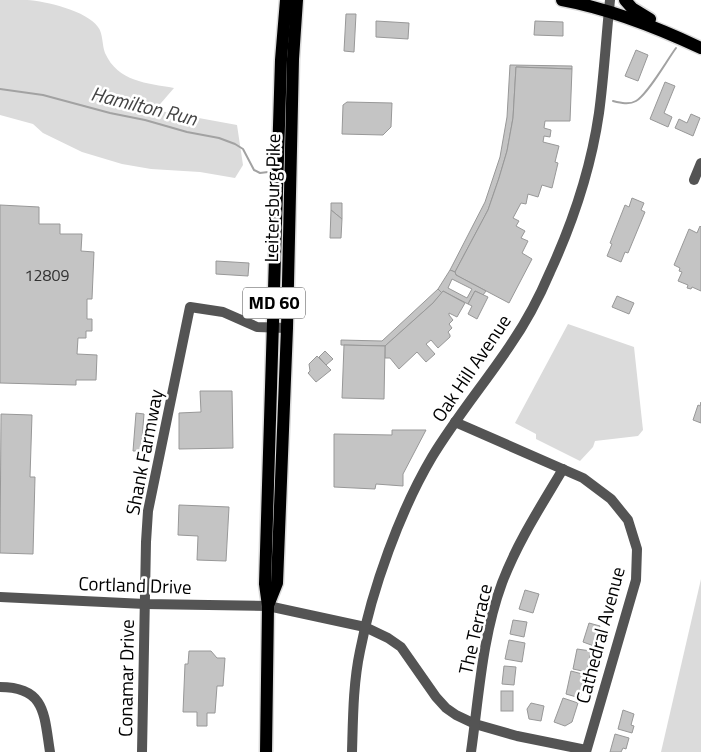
<svg xmlns="http://www.w3.org/2000/svg" width="701" height="752" viewBox="0 0 701 752" font-family="'Titillium Web',sans-serif">
<style>
.green{fill:#dbdbdb}
.lines{fill:none;stroke-linecap:round;stroke-linejoin:round}
.stream{stroke:#a2a2a2;stroke-width:2}
.building{fill:#c4c4c4;stroke:#989898;fill-rule:evenodd}
.major-casing{stroke:#dbdbdb;stroke-width:15}
.minor{stroke:#545454;stroke-width:10}
.major{stroke:#000;stroke-width:12}
.labels{text-anchor:middle;stroke-width:5;stroke-linejoin:round;paint-order:stroke}
.number-label{font-size:16px;fill:#313131}
.shield{fill:#fff;stroke:#4c4c4c;stroke-width:1}
.shield-label{font-size:18px;font-weight:bold;fill:#000}
.street-label{font-size:19px;fill:#000;stroke:#fff}
.water-label{font-size:20px;font-style:italic;fill:#434343;stroke:#fff}
</style>
<rect width="100%" height="100%" fill="#fff"/>
<g class="green">
<path d="M0,0C9,0 18,0 27,0C46,1 87,11 98,27C103,33 102,45 105,53C118,82 147,83 174,88L155,110L237,125L243,165L235,178L200,172L151,169L122,164L82,152L43,133L33,124L0,115Z"/>
<polygon points="568,324 634,347 643,430 638,436 595,441 593,447 580,461 536,439 536,434 515,423"/>
<polygon points="701,579 701,752 661,752"/>
</g>
<g class="lines">
<g class="stream">
<polyline points="0,89 43,95 110,113 145,120 187,132 219,138 235,144 243,149 254,170 260,173 268,172"/>
<path d="M613,101C621,103 629,105 636,101C648,94 667,60 676,48"/>
</g>
</g>
<g class="building">
<polygon points="346,14 356,14 354,52 344,51"/>
<polygon points="376,21 409,23 408,39 376,37"/>
<polygon points="535,21 563,22 563,36 534,35"/>
<polygon points="636,50 648,55 638,81 625,76"/>
<polygon points="510,65 572,66 572,69 516,67 513,118 507,151 499,178 488,210 455,272 450,270 485,202 500,157 507,117"/>
<polygon points="516,67 572,69 570,121 545,121 544,128 551,130 550,137 544,136 543,142 559,146 555,162 558,163 552,188 542,185 538,197 528,194 526,204 521,203 513,218 519,221 516,226 525,231 521,238 528,241 522,253 532,259 509,303 456,275 455,272 488,210 499,178 507,151 513,118"/>
<polygon points="665,82 675,86 664,113 672,117 668,127 650,119"/>
<polygon points="347,102 392,103 391,127 383,135 342,134 343,105"/>
<polygon points="691,114 700,118 693,136 675,128 679,119 687,123"/>
<polygon points="632,198 644,203 641,210 645,212 628,253 625,252 621,262 607,256 612,244 610,243 625,205 629,207"/>
<polygon points="331,203 342,203 342,219 331,210"/>
<polygon points="0,205 39,207 39,224 60,224 60,234 82,234 81,251 94,252 92,299 87,299 87,319 92,319 92,331 86,331 86,338 78,338 77,354 97,355 96,380 76,380 76,385 0,383"/>
<polygon points="331,210 342,219 341,238 330,238"/>
<polygon points="700,226 701,227 701,291 692,287 691,289 687,288 688,285 678,281 682,272 679,271 680,268 674,265 689,229 697,233"/>
<polygon points="216,261 249,263 248,276 216,274"/>
<path d="M450,270L455,272L456,275L486,291L483,295L475,291L468,304L443,291L442,293L438,289ZM452,279L472,289L467,298L448,288Z"/>
<polygon points="438,289 442,293 433,303 385,346 341,345 341,340 382,341"/>
<polygon points="443,291 465,303 457,317 449,313 449,315 453,320 449,324 452,328 448,332 450,335 450,337 438,348 431,340 426,344 435,354 426,362 417,352 399,369 390,358 385,358 385,346 433,303"/>
<polygon points="475,291 488,297 477,319 468,314 472,306 468,304"/>
<polygon points="617,296 634,303 629,314 612,307"/>
<polygon points="344,345 385,346 384,399 342,398"/>
<polygon points="325,351 333,359 326,365 319,357"/>
<polygon points="317,356 331,370 316,382 308,373 310,371 309,364"/>
<polygon points="200,391 232,391 233,448 179,449 179,413 201,412"/>
<polygon points="701,402 701,423 693,420 698,405 700,406"/>
<polygon points="136,413 144,414 141,451 133,451"/>
<polygon points="1,414 32,415 30,477 35,477 33,554 0,553"/>
<polygon points="392,430 426,430 403,474 403,486 376,484 375,489 334,487 334,434 392,435"/>
<polygon points="179,505 229,507 226,561 197,560 198,536 178,535"/>
<polygon points="525,590 539,594 533,613 519,609"/>
<polygon points="513,620 527,622 524,637 510,634"/>
<polygon points="589,623 600,626 594,646 583,642"/>
<polygon points="509,640 525,643 522,662 505,659"/>
<polygon points="577,649 591,651 587,672 573,669"/>
<polygon points="189,651 211,651 217,658 225,658 223,686 217,686 215,713 207,713 207,726 197,726 197,712 183,712 185,664 188,664"/>
<polygon points="504,666 516,667 514,685 502,684"/>
<polygon points="571,671 586,675 580,698 566,694"/>
<rect x="501" y="691" width="12" height="20"/>
<polygon points="563,698 578,703 572,722 565,726 554,722"/>
<polygon points="531,703 544,706 541,721 529,719 527,709"/>
<polygon points="623,710 634,714 631,725 634,726 632,733 618,729"/>
<polygon points="615,734 629,738 626,749 623,748 621,752 610,752"/>
</g>
<g class="lines">
<g class="major-casing">
<g id="major">
<path d="M562,0C611,9 656,27 701,48"/>
<polyline points="625,0 632,8 650,19"/>
<polyline points="269,603 277,583 287,328 293,59 297,0"/>
<polyline points="266,752 268,606 265,584 281,60 286,0"/>
</g>
</g>
<g class="minor">
<polyline points="694,180 701,163"/>
<polyline points="455,422 583,478 611,499 628,520 637,549 636,580 586,752"/>
<polyline points="0,597 145,604 268,606 365,627 388,638 401,647 436,697 446,708 456,715 475,724 517,736 586,750"/>
<path d="M0,687C46,687 44,715 50,752"/>
<polyline points="142,752 146,542 148,511 190,307 223,312 257,327 287,328"/>
<path d="M352,752C353,719 353,684 360,651C372,589 400,511 432,457C455,419 484,384 509,347C525,324 539,298 550,272C573,222 591,168 599,113C604,76 606,38 610,0"/>
<path d="M471,752C479,696 482,637 502,583C517,543 541,506 563,469"/>
</g>
<use href="#major" class="major"/>
</g>
<g class="labels">
<g class="number-label">
<text x="47" y="281">12809</text>
</g>
<rect class="shield" x="243" y="287.5" width="62" height="31" rx="4"/>
<g class="shield-label">
<text x="274" y="309">MD 60</text>
</g>
<g class="street-label">
<text transform="translate(272 198) rotate(-89)" y="7">Leitersburg Pike</text>
<text transform="translate(471 368) rotate(-56)" y="7">Oak Hill Avenue</text>
<text transform="translate(144 452) rotate(-79)" y="7">Shank Farmway</text>
<text transform="translate(135 585) rotate(2)" y="7">Cortland Drive</text>
<text transform="translate(475 629) rotate(-77)" y="7">The Terrace</text>
<text transform="translate(600 635) rotate(-75)" y="7">Cathedral Avenue</text>
<text transform="translate(126 678) rotate(-89)" y="7">Conamar Drive</text>
</g>
<g class="water-label">
<text transform="translate(144 106) rotate(14)" y="7">Hamilton Run</text>
</g>
</g>
</svg>
